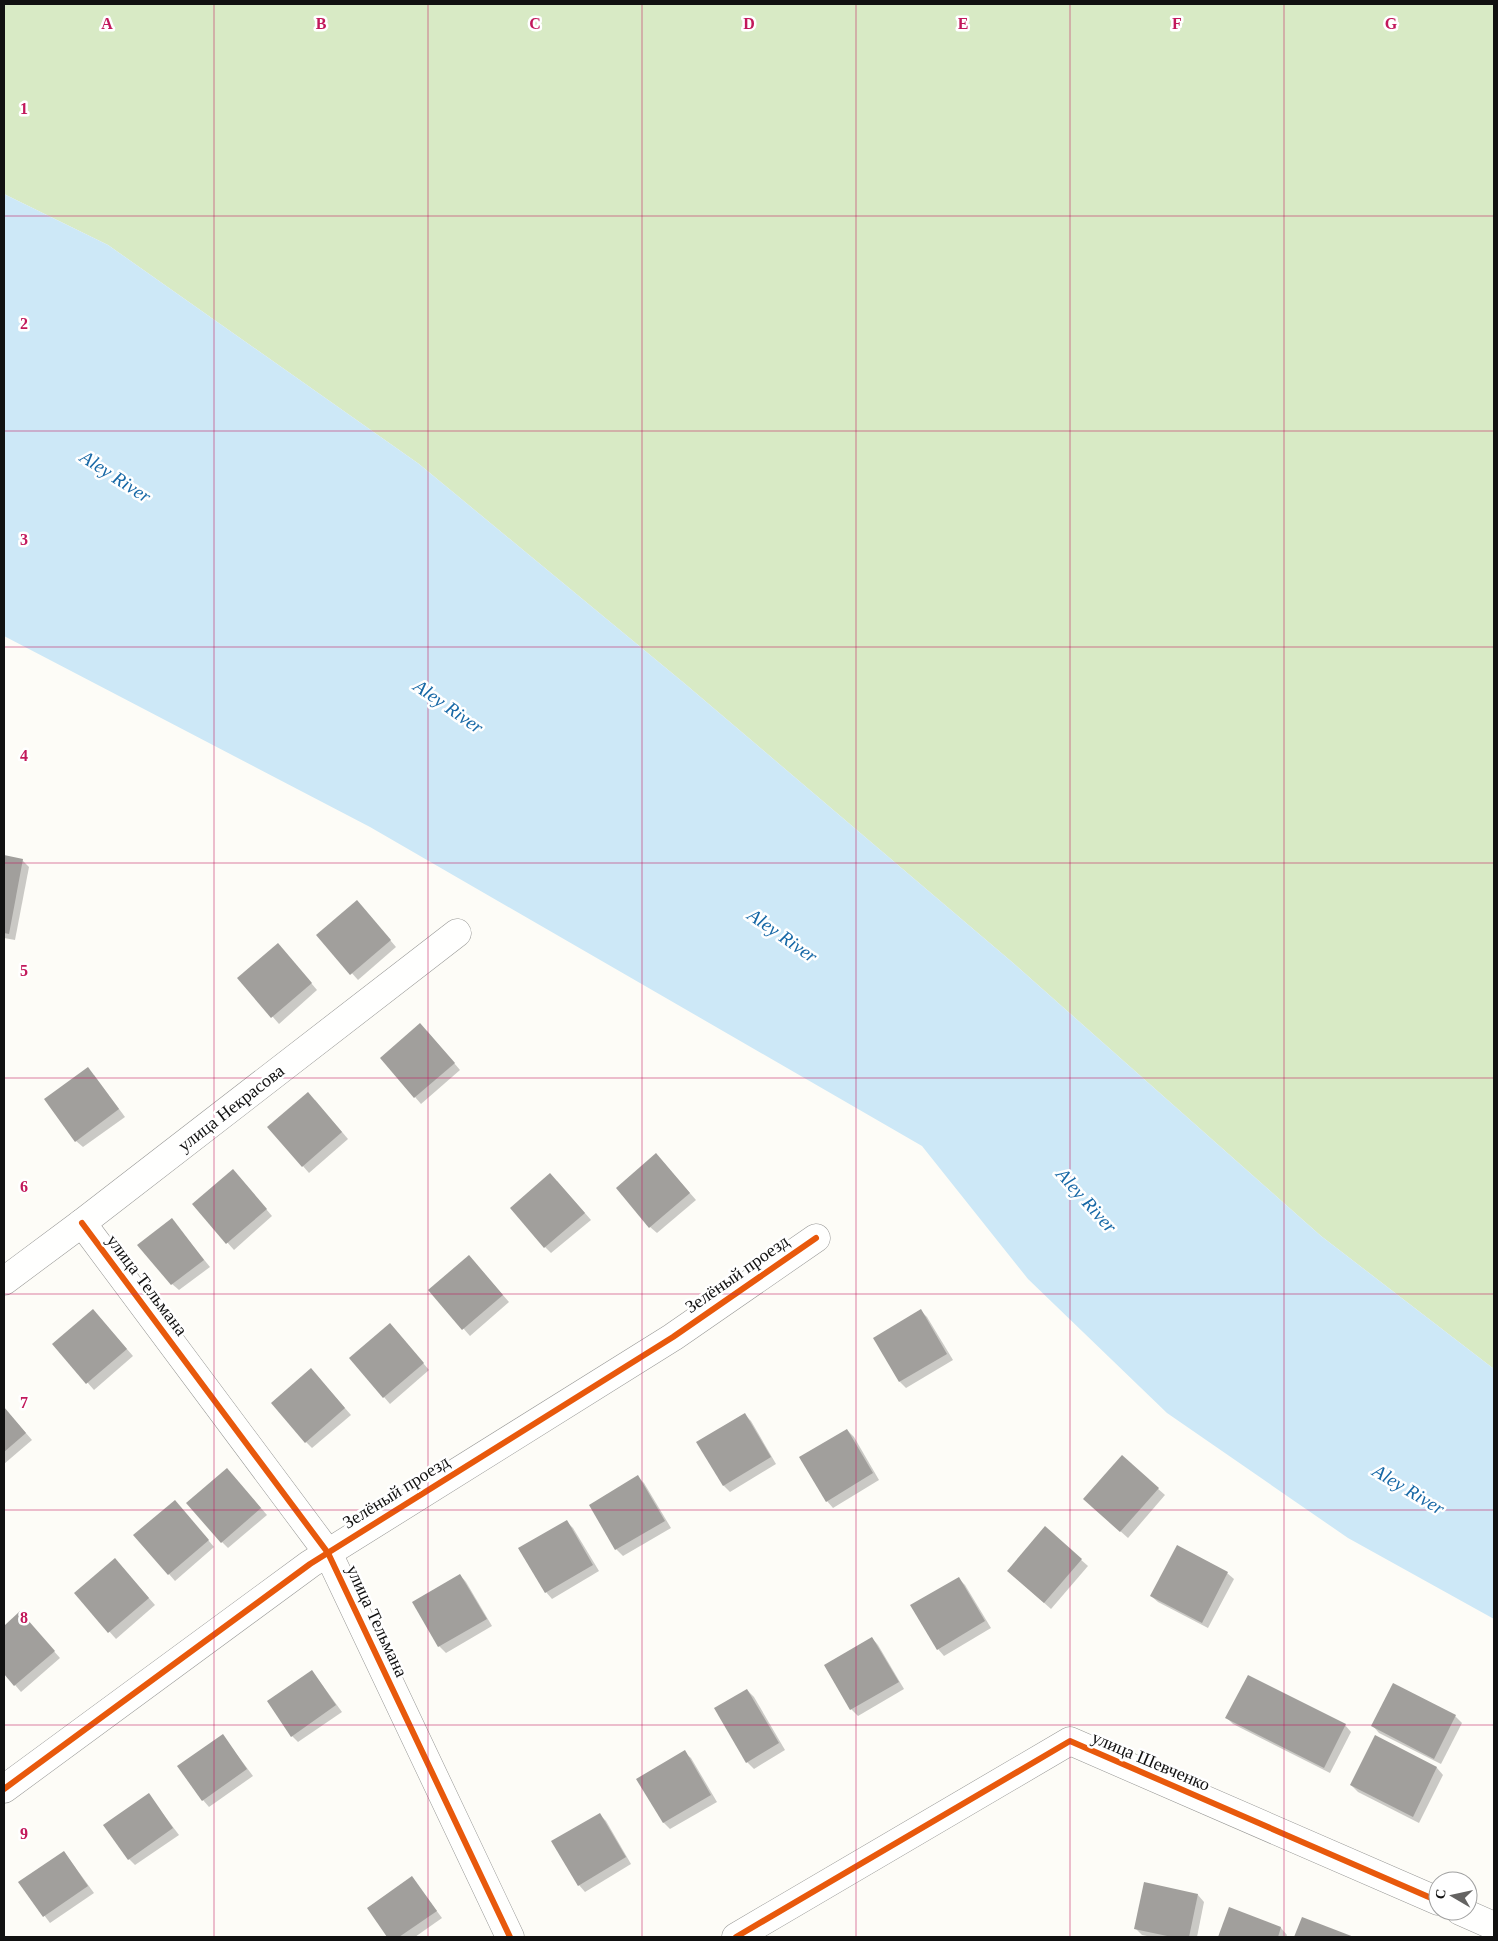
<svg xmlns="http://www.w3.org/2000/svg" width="1498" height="1941" viewBox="0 0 1498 1941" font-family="Georgia,serif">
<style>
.forest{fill:#d8eac5}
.water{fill:#cde8f7}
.shadow{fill:#0003}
.building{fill:#a19f9c}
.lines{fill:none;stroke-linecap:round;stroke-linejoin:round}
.minor-casing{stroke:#979795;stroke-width:29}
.minor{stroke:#fffffe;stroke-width:28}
.cycleway-casing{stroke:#fff;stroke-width:9}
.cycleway{stroke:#e8590c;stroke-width:6}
.grid{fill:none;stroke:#c2185b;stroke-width:1;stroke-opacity:0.55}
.labels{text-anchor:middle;stroke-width:5;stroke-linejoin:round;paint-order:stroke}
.street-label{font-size:18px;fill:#111;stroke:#fff}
.water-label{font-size:19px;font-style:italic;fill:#1768a6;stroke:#fff}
.grid-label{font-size:16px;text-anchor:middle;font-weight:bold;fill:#c2185b;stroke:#fff;stroke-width:5;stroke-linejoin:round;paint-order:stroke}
</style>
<rect width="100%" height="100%" fill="#fdfcf7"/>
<polygon class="forest" points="4,4 1494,4 1494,1369 1321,1236 1012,962 684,683 419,464 108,245 4,194"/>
<polygon class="water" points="4,194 108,245 419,464 684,683 1012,962 1321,1236 1494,1369 1494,1619 1348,1538 1167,1413 1028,1279 922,1146 370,827 4,636"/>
<g class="shadow">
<polygon points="4,856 22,860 29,867 15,940 4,938"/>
<polygon points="363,908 396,947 358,980 318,935"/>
<polygon points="284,951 317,990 279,1024 239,978"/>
<polygon points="427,1031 460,1070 421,1104 415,1097"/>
<polygon points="94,1075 125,1117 83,1147 76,1141"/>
<polygon points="315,1100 348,1139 309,1173 269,1127"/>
<polygon points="662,1161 696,1200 657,1233 650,1227"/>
<polygon points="239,1177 272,1216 234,1250 194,1205"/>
<polygon points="557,1181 591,1220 551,1253 545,1247"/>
<polygon points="172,1220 210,1267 179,1290 172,1284"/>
<polygon points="475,1263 509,1302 470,1336 430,1290"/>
<polygon points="920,1310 927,1317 953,1360 906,1388 900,1382"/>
<polygon points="99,1317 133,1356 94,1390 54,1344"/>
<polygon points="396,1331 429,1370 390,1404 351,1359"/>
<polygon points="317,1376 351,1415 312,1448 306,1442"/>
<polygon points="4,1408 32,1440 4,1464"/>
<polygon points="744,1414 751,1421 776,1464 730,1492 724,1486 698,1442"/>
<polygon points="847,1430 854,1437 879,1480 833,1508 827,1501"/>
<polygon points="1122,1457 1165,1495 1128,1538 1092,1506"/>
<polygon points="233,1476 267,1515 228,1548 222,1542"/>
<polygon points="638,1477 644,1483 671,1528 623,1556 616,1549"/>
<polygon points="181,1508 214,1547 175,1581 169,1574"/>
<polygon points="566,1521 573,1528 599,1571 552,1599 546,1592"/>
<polygon points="1045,1528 1088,1566 1051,1609 1015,1577"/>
<polygon points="121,1566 155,1605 116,1639 76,1594"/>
<polygon points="1227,1573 1234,1579 1208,1628 1158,1602 1151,1596"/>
<polygon points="460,1575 466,1582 492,1626 446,1653 439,1646"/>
<polygon points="958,1578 965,1585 991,1628 944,1656 938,1649"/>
<polygon points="20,1613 60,1658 21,1692 4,1672 4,1627"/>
<polygon points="872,1638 878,1645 904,1689 858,1716 851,1709 825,1666"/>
<polygon points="312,1671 342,1712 298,1742 292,1736"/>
<polygon points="747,1690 754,1697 785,1750 754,1769 747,1762 716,1709"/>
<polygon points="1455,1716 1462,1723 1441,1764 1379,1733 1373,1726"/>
<polygon points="1227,1718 1345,1725 1351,1732 1330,1773 1233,1724"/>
<polygon points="223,1736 253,1776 209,1807 203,1800"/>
<polygon points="1376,1737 1437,1768 1443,1775 1419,1823 1358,1792 1351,1785"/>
<polygon points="684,1752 691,1758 717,1802 670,1829 664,1823 638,1779"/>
<polygon points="148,1794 179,1835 135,1865 129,1859"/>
<polygon points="599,1814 606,1821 631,1864 585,1892 579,1885"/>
<polygon points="64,1852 94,1893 50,1923 20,1883"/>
<polygon points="412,1878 442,1918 415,1937 389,1937 368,1908"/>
<polygon points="1198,1895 1204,1902 1197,1937 1152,1937 1142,1935 1135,1928"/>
<polygon points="1230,1909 1281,1928 1287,1935 1286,1937 1220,1937"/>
<polygon points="1303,1918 1351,1937 1295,1937"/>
</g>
<g class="building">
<polygon points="4,855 23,859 9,934 4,933"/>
<polygon points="357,900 391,940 350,975 316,935"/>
<polygon points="278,943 312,983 271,1018 237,978"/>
<polygon points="420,1023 455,1063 414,1098 380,1058"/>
<polygon points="88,1067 119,1109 75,1142 44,1099"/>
<polygon points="308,1092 342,1132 302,1167 267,1127"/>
<polygon points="656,1153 690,1193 649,1228 616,1188"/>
<polygon points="233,1169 267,1209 226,1244 192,1204"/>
<polygon points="550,1173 585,1213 544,1248 510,1208"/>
<polygon points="172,1218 204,1260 171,1285 137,1245"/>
<polygon points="469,1255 503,1295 462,1330 428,1290"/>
<polygon points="93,1309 127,1349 86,1384 52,1344"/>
<polygon points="921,1309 947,1354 899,1382 873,1338"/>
<polygon points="390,1323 424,1363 383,1398 349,1358"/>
<polygon points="311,1368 345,1408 305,1443 271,1403"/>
<polygon points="4,1407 26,1433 4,1452"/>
<polygon points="745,1413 771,1457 723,1486 696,1442"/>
<polygon points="847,1429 873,1473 826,1502 799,1457"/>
<polygon points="1122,1455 1159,1488 1120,1532 1083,1499"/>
<polygon points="227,1468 261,1508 221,1543 186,1503"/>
<polygon points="638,1475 665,1521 615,1550 589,1505"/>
<polygon points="175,1500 209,1540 168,1575 133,1535"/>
<polygon points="567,1520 593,1565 545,1593 518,1548"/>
<polygon points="1045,1526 1082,1559 1044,1603 1007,1571"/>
<polygon points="1177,1545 1228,1572 1202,1623 1150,1596"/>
<polygon points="115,1558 149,1598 108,1633 74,1593"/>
<polygon points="460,1574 487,1619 438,1647 412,1602"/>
<polygon points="959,1577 985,1621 937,1650 910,1605"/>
<polygon points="20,1611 55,1651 14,1686 4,1674 4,1626"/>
<polygon points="872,1637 899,1682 850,1710 824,1665"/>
<polygon points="312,1670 336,1705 291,1737 267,1701"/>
<polygon points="1248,1675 1346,1724 1324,1768 1225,1718"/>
<polygon points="1393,1683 1456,1715 1434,1759 1371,1726"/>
<polygon points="747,1689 779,1743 746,1763 714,1708"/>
<polygon points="223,1734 247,1769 202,1801 177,1766"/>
<polygon points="1375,1735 1437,1767 1413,1817 1350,1785"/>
<polygon points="685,1750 711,1795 663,1823 636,1779"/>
<polygon points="149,1793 173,1828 128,1860 103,1825"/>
<polygon points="600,1813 626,1857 578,1886 551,1841"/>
<polygon points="64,1851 88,1886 43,1917 18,1882"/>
<polygon points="412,1876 437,1911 399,1937 387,1937 367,1908"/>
<polygon points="1144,1882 1198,1894 1189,1937 1172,1937 1134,1929"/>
<polygon points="1229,1907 1281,1927 1278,1937 1218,1937"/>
<polygon points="1302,1917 1354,1937 1294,1937"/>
</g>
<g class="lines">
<g class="minor-casing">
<g id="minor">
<polyline points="82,1223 328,1553 510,1937"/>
<polyline points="4,1281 82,1223 457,933"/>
<polyline points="4,1789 310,1564 673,1337 816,1238"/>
<polyline points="1460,1911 1494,1926"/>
<polyline points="736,1937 1070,1741 1438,1901"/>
</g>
</g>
<use href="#minor" class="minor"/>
<g class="cycleway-casing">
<g id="cycleway">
<polyline points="82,1223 328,1553 510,1937"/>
<polyline points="4,1789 310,1564 673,1337 816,1238"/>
<polyline points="736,1937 1070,1741 1438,1901"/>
</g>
</g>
<use href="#cycleway" class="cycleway"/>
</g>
<path class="grid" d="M214,4V1937M428,4V1937M642,4V1937M856,4V1937M1070,4V1937M1284,4V1937M4,216H1494M4,431H1494M4,647H1494M4,863H1494M4,1078H1494M4,1294H1494M4,1510H1494M4,1725H1494"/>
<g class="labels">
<g class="street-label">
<text transform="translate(231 1108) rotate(-38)" y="6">улица Некрасова</text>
<text transform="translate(737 1274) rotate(-35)" y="6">Зелёный проезд</text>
<text transform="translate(147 1285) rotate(53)" y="6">улица Тельмана</text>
<text transform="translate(396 1492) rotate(-32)" y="6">Зелёный проезд</text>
<text transform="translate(377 1621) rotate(65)" y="6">улица Тельмана</text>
<text transform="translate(1151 1761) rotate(23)" y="6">улица Шевченко</text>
</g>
<g class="water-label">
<text transform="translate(116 476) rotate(33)" y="7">Aley River</text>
<text transform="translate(449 706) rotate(35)" y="7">Aley River</text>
<text transform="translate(783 935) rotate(35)" y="7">Aley River</text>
<text transform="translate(1087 1200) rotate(48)" y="7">Aley River</text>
<text transform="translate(1409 1489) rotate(31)" y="7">Aley River</text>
</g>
</g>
<g class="grid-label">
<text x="107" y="29">A</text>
<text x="321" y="29">B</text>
<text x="535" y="29">C</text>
<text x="749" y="29">D</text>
<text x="963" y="29">E</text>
<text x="1177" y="29">F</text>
<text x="1391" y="29">G</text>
<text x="24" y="114">1</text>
<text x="24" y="329">2</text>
<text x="24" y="545">3</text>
<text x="24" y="761">4</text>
<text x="24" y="976">5</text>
<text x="24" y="1192">6</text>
<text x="24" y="1408">7</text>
<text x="24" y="1623">8</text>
<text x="24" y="1839">9</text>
</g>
<rect width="1498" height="1941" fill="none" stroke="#111111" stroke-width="10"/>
<g transform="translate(1453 1896) rotate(279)"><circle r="24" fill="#ffffff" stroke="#a0a0a0"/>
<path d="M0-4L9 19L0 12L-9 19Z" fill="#646362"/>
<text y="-8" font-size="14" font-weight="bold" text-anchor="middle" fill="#111111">С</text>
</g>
</svg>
